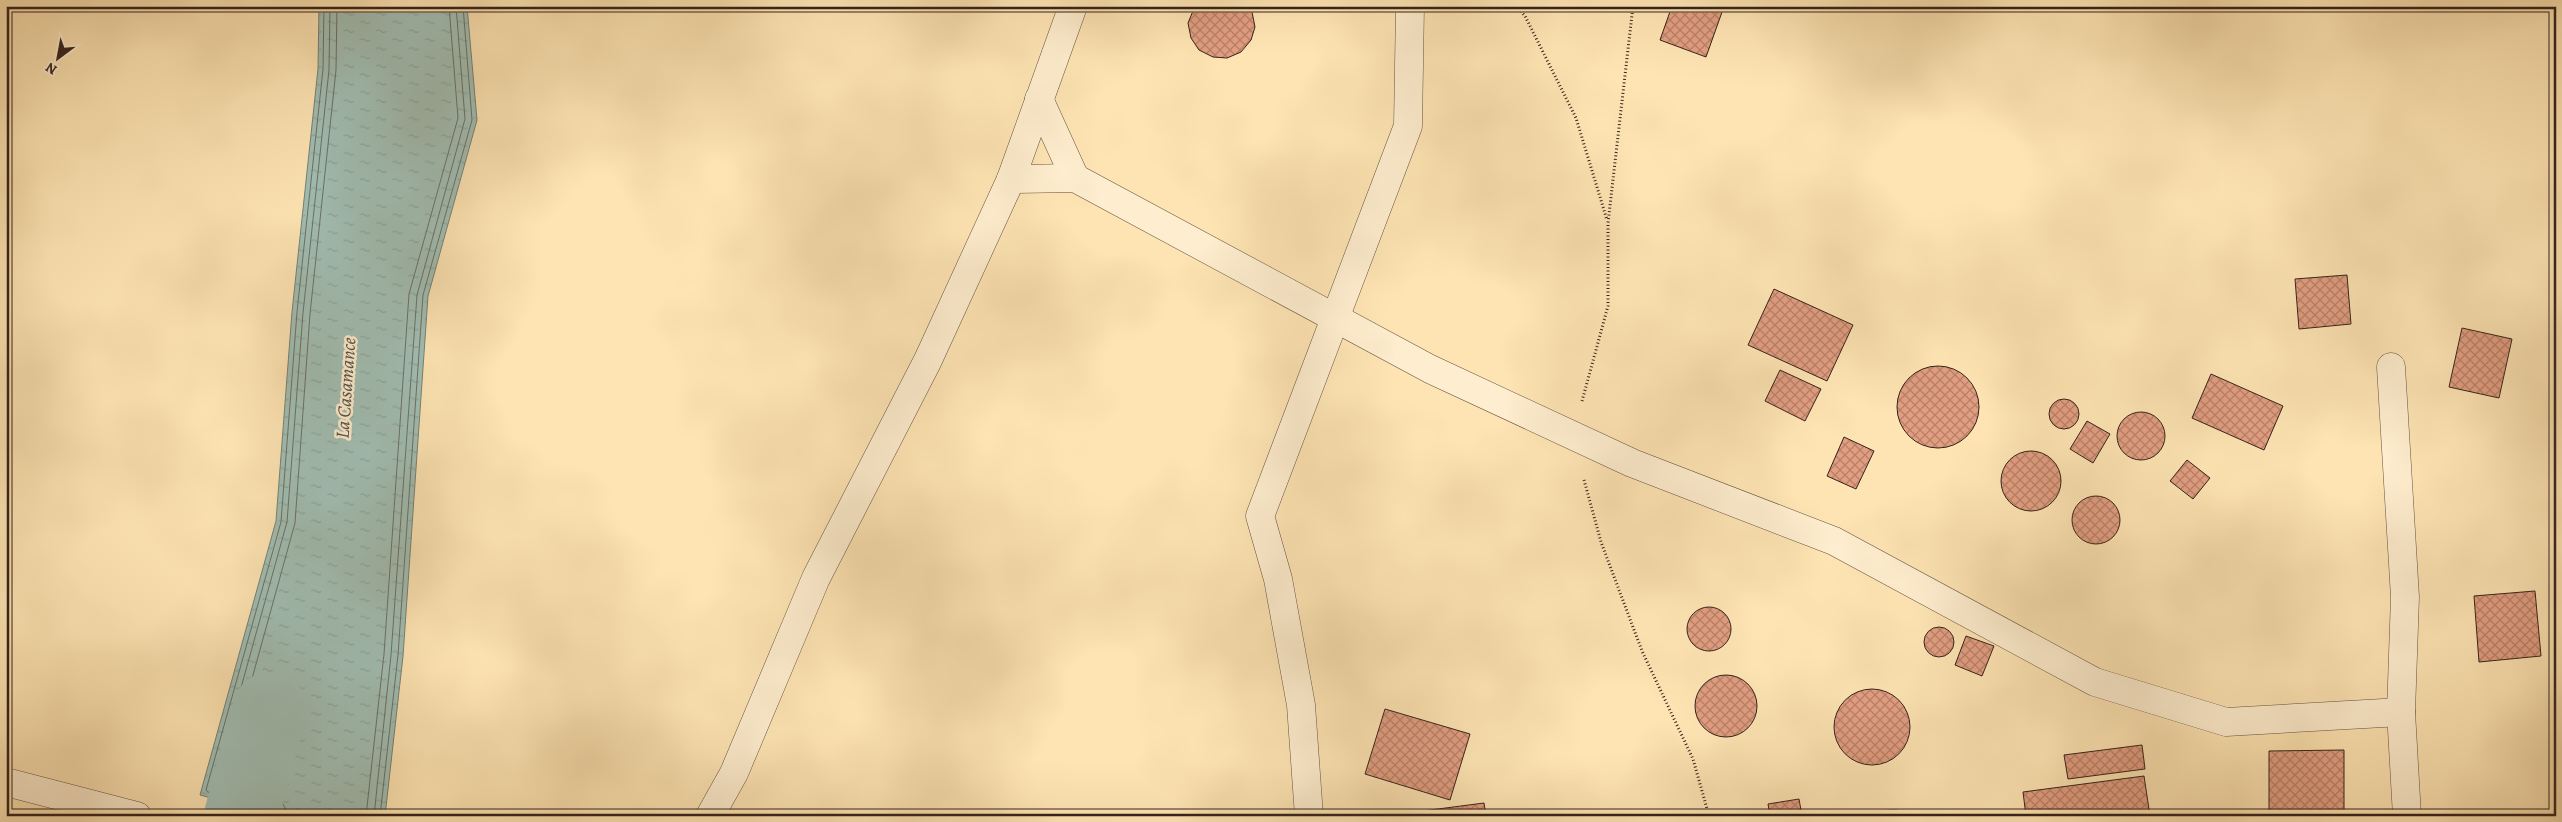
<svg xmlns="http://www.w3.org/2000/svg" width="2562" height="822" viewBox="0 0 2562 822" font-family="Alegreya,serif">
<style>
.water{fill:url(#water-ripples);stroke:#758077}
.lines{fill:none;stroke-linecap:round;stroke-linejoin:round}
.shore{stroke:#6a7068;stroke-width:1}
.river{stroke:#a1beb3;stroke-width:74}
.building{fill:url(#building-cross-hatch);stroke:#34231c}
.minor-casing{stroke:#665342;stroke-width:29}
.path{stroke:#34231c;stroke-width:3;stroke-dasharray:1 2.5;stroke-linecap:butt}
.minor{stroke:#feedce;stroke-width:28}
.labels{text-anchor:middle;stroke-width:5;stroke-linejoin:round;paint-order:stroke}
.water-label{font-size:19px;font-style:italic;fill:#555249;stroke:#feedce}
</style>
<defs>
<pattern id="water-ripples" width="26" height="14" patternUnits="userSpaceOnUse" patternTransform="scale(1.25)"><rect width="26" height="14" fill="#a1beb3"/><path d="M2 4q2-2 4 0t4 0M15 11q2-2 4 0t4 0" fill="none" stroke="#8ba399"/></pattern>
<pattern id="building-cross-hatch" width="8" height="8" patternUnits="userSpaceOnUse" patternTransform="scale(1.25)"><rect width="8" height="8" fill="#e29e81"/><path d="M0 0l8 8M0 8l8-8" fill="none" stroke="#b88069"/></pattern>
</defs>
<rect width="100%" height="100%" fill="#fee4b3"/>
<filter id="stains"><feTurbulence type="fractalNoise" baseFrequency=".004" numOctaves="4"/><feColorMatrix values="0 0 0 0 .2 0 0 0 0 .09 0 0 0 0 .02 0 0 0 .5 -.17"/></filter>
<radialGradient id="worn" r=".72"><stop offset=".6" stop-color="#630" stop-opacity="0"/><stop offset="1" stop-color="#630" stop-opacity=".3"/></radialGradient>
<polygon class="water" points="319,6 467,6 477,120 428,296 403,656 385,816 277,816 200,795 276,521 292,312 318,69"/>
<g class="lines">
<g class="shore">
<polyline points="273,816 269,809 208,792 206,790 281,522 297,312 323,69 324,6"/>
<polyline points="279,816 278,808 272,803 216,788 214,785 287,522 303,313 329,70 330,6"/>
<path d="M287,816C286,790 245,788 225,783L224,780L295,523L310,314L336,70L337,6"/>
<polyline points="366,816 384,654 409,294 458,118 449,6"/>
<polyline points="374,816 391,655 417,295 465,119 456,6"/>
<polyline points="380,816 398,655 423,295 472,120 463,6"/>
</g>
<polyline class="river" points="241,816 270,709"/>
</g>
<g class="building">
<polygon points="1195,6 1248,6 1252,12 1255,27 1251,40 1241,52 1227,58 1213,57 1199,50 1191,38 1188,23"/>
<polygon points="1672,6 1705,6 1722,12 1706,57 1660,40"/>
<polygon points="2347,275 2351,324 2299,329 2295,279"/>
<polygon points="1774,289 1853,325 1827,381 1748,345"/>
<polygon points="2462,328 2512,339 2499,398 2449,387"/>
<circle cx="1938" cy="407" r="41"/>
<polygon points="1780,370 1821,389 1805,421 1765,401"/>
<polygon points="2211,374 2283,406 2264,450 2192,418"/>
<circle cx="2064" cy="414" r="15"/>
<circle cx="2141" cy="436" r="24"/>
<polygon points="2087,421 2110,434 2093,463 2070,449"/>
<polygon points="1844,437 1874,451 1856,489 1827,476"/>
<circle cx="2031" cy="481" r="30"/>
<polygon points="2187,460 2210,478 2193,499 2170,481"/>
<circle cx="2096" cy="520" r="24"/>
<polygon points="2535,591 2541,656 2479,662 2474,596"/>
<circle cx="1709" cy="629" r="22"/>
<circle cx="1939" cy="642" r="15"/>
<polygon points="1966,636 1994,646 1982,676 1955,665"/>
<circle cx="1726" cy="706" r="31"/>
<circle cx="1872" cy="727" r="38"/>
<polygon points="1385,709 1470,734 1450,800 1365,774"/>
<polygon points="2142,745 2145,769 2068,779 2064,755"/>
<polygon points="2344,750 2344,816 2269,816 2269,751"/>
<polygon points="2144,776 2150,816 2026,816 2023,792"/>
<polygon points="1799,799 1802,816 1770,816 1768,804"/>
<polygon points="1484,803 1486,816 1407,816 1407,813"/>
<polygon points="1897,810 1897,816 1865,816 1865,811"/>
</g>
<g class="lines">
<g class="minor-casing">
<g id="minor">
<polyline points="1039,99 1075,178"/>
<polyline points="1011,179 1075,178 1430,369 1632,463 1834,541 2095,682 2226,722 2401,712"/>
<polyline points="2391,367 2405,597 2401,712 2407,816"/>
<polyline points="6,782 137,816"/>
<polyline points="710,816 734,773 816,578 928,360 1011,179 1073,6"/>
<polyline points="1309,816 1301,705 1278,579 1260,516 1408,126 1410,6"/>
</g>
</g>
<g class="path">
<polyline points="1516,6 1525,16 1576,118 1607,220"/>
<polyline points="1582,401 1608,306 1608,223 1633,6"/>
<polyline points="1584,480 1601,542 1642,651 1693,759 1709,816"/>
</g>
<use href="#minor" class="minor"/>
</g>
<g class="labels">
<g class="water-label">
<text transform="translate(345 388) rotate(-86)" y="7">La Casamance</text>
</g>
</g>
<rect width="2562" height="822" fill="none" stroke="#fee4b3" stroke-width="25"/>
<rect x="8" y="8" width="2547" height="807" fill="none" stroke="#34231c" stroke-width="2.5"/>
<rect x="12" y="12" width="2537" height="797" fill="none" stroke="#34231c"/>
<g transform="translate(58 58) rotate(212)" stroke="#feedce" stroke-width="4" paint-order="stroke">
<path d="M0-4L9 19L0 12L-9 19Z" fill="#34231c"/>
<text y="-8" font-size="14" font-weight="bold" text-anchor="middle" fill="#34231c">N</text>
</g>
<rect width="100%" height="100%" filter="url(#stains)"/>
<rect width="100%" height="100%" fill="url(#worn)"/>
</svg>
